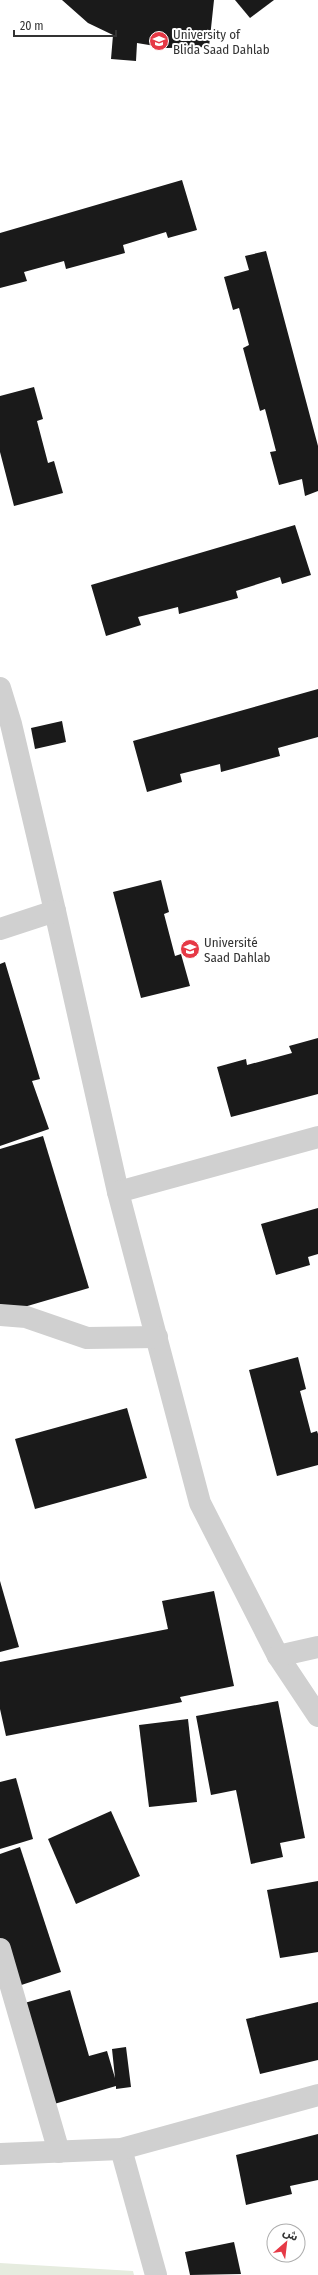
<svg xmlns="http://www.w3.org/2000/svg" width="318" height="2275" viewBox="0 0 318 2275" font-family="'Fira Sans Condensed','Noto Sans Arabic',sans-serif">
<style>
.green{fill:#e6ecdf}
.building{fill:#1a1a1a}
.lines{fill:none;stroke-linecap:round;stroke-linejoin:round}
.minor{stroke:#d0d0d0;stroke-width:22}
.labels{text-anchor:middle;stroke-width:4;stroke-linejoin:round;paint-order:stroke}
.poi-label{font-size:13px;fill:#333;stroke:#fff;text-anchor:start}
</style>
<rect width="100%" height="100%" fill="#fff"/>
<polygon class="green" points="0,2263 133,2271 134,2275 0,2275"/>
<g class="building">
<polygon points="62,0 214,0 209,47 167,48 137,43 136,61 111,59 113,35 88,23"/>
<polygon points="235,0 274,0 250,18"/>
<polygon points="182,180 197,230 168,238 166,232 123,245 125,253 66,269 64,261 24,272 27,281 0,288 0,233"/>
<polygon points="266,251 318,446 318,491 305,496 302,479 279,485 270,452 276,451 265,409 260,411 243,348 249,345 239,308 233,310 224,277 249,270 245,256"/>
<polygon points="34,387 43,419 37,421 48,463 54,461 63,493 14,506 0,452 0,396"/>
<polygon points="295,525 311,575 282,584 280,577 236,591 238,598 179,614 178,607 138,617 141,625 106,636 91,585"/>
<polygon points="318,689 318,737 278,748 280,756 221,772 220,764 180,774 182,782 147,792 133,741"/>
<polygon points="62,721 66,742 35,749 31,728"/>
<polygon points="161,880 169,912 164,914 175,956 181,954 190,986 141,998 113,892"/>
<polygon points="5,962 40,1079 32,1081 49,1129 0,1146 0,964"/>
<polygon points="318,1038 318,1094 231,1117 217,1067 246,1059 247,1065 292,1053 289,1046"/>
<polygon points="43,1136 89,1288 0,1314 0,1149"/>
<polygon points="318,1208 318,1254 308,1257 310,1265 276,1275 261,1224"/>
<polygon points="298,1357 306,1389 300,1391 311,1433 317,1431 318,1434 318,1465 277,1476 249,1370"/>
<polygon points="127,1408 147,1478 35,1509 15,1439"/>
<polygon points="0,1581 19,1647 0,1652"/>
<polygon points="214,1591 234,1686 180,1697 182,1702 6,1736 0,1709 0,1662 168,1629 162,1601"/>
<polygon points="278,1701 305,1838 280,1843 283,1857 251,1864 236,1790 211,1795 196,1716"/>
<polygon points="188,1719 197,1802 149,1807 139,1725"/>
<polygon points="16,1778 33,1839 0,1849 0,1782"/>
<polygon points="111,1811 140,1876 76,1904 48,1839"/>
<polygon points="20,1847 61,1972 3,1991 0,1981 0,1854"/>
<polygon points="318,1881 318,1952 280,1958 267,1890"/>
<polygon points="70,1990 89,2056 107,2051 115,2078 112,2049 126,2047 131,2087 116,2089 116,2086 37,2109 7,2008"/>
<polygon points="318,2002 318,2060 260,2074 246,2019"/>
<polygon points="318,2134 318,2180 290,2186 292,2194 246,2205 236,2155"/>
<polygon points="234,2242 241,2274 190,2275 185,2252"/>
</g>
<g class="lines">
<g class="minor">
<polyline points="0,688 11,724 55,911 118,1192 200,1503 278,1656 318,1716"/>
<polyline points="0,929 55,911"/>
<polyline points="118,1192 318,1137"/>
<polyline points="0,1315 26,1317 87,1338 157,1337"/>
<polyline points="278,1656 318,1647"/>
<polyline points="0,1949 59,2152"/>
<polyline points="121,2149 156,2275"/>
<polyline points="0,2154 121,2149 318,2095"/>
</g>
</g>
<defs>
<g id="university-disc" transform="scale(1)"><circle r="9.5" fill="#e63946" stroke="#fff"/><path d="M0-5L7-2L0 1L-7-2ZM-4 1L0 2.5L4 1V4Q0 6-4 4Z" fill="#fff"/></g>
</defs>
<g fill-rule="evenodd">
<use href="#university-disc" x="159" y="41"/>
<use href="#university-disc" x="190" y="949"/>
</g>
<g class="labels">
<g class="poi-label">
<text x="173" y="39">University of<tspan x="173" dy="15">Blida Saad Dahlab</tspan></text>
<text x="204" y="947">Université<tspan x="204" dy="15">Saad Dahlab</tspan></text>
</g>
</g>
<g transform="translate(286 2243) rotate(28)"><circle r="19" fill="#ffffff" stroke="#adadad"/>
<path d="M0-3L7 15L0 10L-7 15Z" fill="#e63946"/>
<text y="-6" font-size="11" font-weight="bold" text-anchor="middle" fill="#333333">ش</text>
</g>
<path d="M14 30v6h102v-6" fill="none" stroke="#333333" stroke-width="2"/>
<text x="20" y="30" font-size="12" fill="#333333" stroke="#ffffff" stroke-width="3" paint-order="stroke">20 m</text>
</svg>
